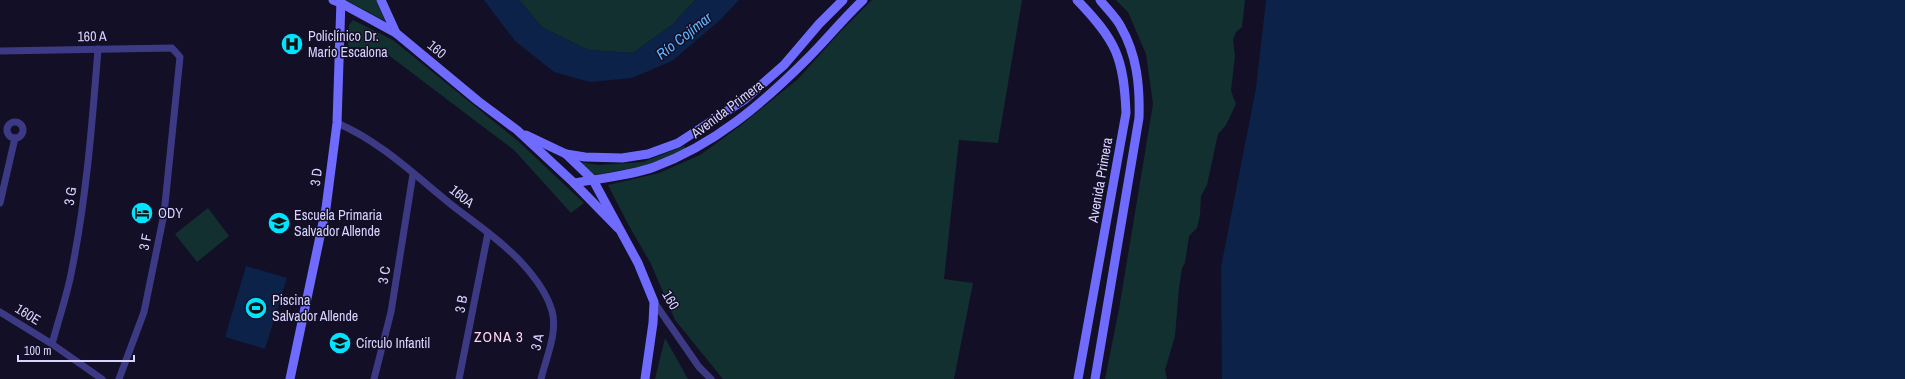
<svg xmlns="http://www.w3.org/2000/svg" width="1905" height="379" viewBox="0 0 1905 379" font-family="'Archivo Narrow',sans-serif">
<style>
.green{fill:#12302f}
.water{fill:#0c2248}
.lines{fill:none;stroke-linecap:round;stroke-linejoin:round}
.street{stroke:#3d3a85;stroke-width:7}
.secondary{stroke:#6f6bff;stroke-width:9}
.labels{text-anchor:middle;stroke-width:3;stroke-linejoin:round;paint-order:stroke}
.street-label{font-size:14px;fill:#d9d4ff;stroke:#130f26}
.poi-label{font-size:14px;fill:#d9d4ff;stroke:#130f26;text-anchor:start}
.water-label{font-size:15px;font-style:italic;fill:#62b6ff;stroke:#130f26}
.neighbourhood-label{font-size:15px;letter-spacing:1px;fill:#ffd6f0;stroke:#130f26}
</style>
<rect width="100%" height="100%" fill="#130f26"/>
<g class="green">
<polygon points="346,0 376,0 385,21"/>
<polygon points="519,0 695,0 672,25 633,53 588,50 543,28"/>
<polygon points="872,0 1022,0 998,143 959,140 944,279 973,283 954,379 723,379 675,320 651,264 628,224 608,185 659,173 700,155 740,126 798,79 841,31"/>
<polygon points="1116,0 1245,0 1242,27 1236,32 1233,40 1235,56 1231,91 1236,104 1226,125 1218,134 1207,185 1201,196 1200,215 1197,228 1189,236 1185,263 1182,268 1179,288 1175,336 1165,370 1167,379 1105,379 1119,309 1153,104 1146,54 1128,12"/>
<polygon points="353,20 393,40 518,141 584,203 571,213 514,150 379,48 348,47 349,25"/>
<polygon points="684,146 686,150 643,166 595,175 579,162 599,165 643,162"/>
<polygon points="208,208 229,236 197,262 175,234"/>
<polygon points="665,338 688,379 655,379"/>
</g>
<g class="water">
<polygon points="484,0 519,0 543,28 588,50 633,53 672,25 695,0 739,0 719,21 672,61 632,78 590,82 554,72 515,41"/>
<polygon points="1266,0 1905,0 1905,379 1222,379 1221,267 1256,88"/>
<polygon points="246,266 287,278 265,349 225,337"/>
</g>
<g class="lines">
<g class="street">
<polyline points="0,51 172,48 180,57 164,214 144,312 119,379"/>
<circle cx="15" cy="130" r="8"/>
<path d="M337,123C380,141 417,177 453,206C476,224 502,241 521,262C533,275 547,293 552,311C558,332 546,358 541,379"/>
<polyline points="0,203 15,138"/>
<polyline points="654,302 699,367 711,379"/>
<polyline points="0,312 52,344 102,379"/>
<path d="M52,344C58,322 65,301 70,279C86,203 92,126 98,49"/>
<polyline points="374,379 391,312 413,174"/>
<polyline points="459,379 488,233"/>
</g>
<g class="secondary">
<polyline points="333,0 341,3 396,33 478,101 517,130 574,183 618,228"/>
<polyline points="381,0 396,33"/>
<path d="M1077,0C1116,40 1124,58 1126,113L1078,379"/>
<polyline points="526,135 566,154 593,180 638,263 654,302 653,323 645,379"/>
<polyline points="566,154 585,157 622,158 648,154 678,143 744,100 784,65 819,24 843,0"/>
<path d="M574,183C598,179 633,175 654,167C714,145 762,104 807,59C826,40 843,19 863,0"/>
<polyline points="290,379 326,208 337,123 341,0"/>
<path d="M1095,379L1139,118C1140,86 1137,55 1121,27C1116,17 1107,9 1100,0"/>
</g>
</g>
<defs>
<g id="hospital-disc" transform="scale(1.15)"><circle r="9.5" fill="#00e5ff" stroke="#130f26"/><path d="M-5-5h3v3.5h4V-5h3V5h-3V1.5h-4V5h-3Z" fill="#111"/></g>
<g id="hotel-disc" transform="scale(1.15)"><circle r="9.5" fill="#00e5ff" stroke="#130f26"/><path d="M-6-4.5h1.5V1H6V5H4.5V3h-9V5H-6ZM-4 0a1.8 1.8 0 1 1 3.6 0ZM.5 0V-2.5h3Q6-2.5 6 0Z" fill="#111"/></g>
<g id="school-disc" transform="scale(1.15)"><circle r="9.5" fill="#00e5ff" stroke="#130f26"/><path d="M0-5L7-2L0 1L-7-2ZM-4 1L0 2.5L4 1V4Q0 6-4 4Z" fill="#111"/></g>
<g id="stadium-disc" transform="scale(1.15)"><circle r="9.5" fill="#00e5ff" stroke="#130f26"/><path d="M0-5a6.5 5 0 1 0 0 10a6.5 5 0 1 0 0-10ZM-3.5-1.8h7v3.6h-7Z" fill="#111"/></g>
</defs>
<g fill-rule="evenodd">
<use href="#hospital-disc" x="292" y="44"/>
<use href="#hotel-disc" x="142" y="213"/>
<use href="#school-disc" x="279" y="223"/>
<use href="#stadium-disc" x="256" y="308"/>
<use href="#school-disc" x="340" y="343"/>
</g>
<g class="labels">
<g class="street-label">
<text transform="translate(92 36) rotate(-1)" y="5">160 A</text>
<text transform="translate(437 49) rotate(40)" y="5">160</text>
<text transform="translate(727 109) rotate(-37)" y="5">Avenida Primera</text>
<text transform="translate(316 177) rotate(-83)" y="5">3 D</text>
<text transform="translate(1100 180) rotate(-80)" y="5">Avenida Primera</text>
<text transform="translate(70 196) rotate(-81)" y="5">3 G</text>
<text transform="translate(462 196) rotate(39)" y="5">160A</text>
<text transform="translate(145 242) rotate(-79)" y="5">3 F</text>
<text transform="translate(384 275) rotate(-81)" y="5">3 C</text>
<text transform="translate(671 300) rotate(59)" y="5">160</text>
<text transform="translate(461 304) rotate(-79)" y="5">3 B</text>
<text transform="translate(28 314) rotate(32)" y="5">160E</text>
<text transform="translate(537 342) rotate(-77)" y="5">3 A</text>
</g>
<g class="poi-label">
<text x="308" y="41">Policlínico Dr.<tspan x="308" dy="16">Mario Escalona</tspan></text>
<text x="158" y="218">ODY</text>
<text x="294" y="220">Escuela Primaria<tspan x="294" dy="16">Salvador Allende</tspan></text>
<text x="272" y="305">Piscina<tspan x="272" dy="16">Salvador Allende</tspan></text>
<text x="356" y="348">Círculo Infantil</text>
</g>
<g class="water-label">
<text transform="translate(684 36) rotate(-38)" y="5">Río Cojímar</text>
</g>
<g class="neighbourhood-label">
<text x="499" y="342">ZONA 3</text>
</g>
</g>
<path d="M18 355v6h116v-6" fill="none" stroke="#d9d4ff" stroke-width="2"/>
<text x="24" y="355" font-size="12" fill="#d9d4ff" stroke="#130f26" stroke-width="3" paint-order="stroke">100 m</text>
</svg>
